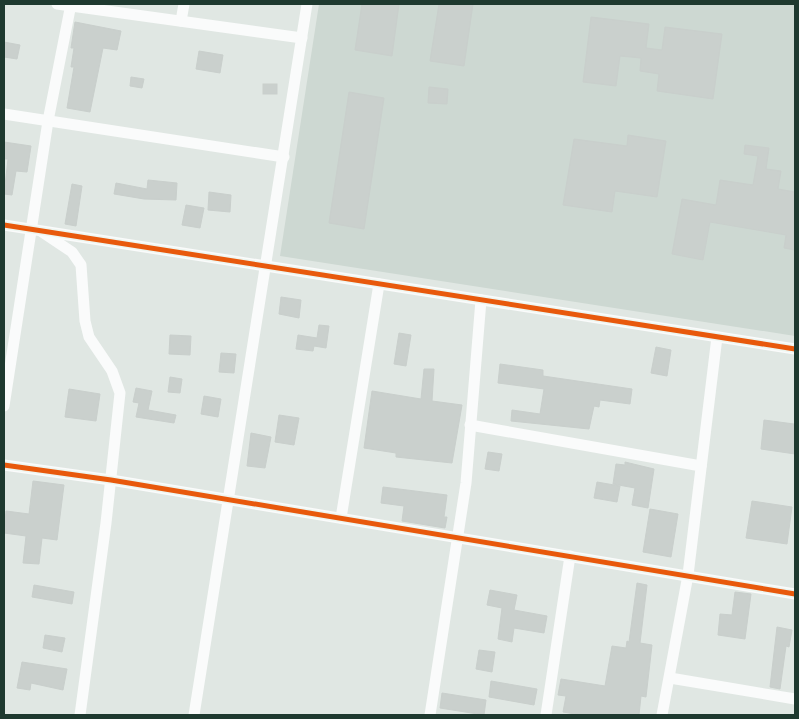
<svg xmlns="http://www.w3.org/2000/svg" width="799" height="719" viewBox="0 0 799 719" font-family="Lato,sans-serif">
<style>
.built{fill:#cdd8d2}
.building{fill:#cad0cd;stroke:#c9cfcc}
.lines{fill:none;stroke-linecap:round;stroke-linejoin:round}
.minor{stroke:#fafbfb;stroke-width:11}
.cycleway-casing{stroke:#edf6f1;stroke-width:8}
.cycleway{stroke:#e8590c;stroke-width:5}
</style>
<rect width="100%" height="100%" fill="#e0e7e3"/>
<polygon class="built" points="319,4 795,4 795,336 280,256"/>
<g class="building">
<polygon points="362,4 399,4 392,56 355,50"/>
<polygon points="439,4 473,4 464,66 430,61"/>
<polygon points="591,17 649,24 646,48 662,50 665,27 722,34 713,99 657,91 659,74 640,71 641,58 620,56 616,86 583,82"/>
<polygon points="75,22 121,31 117,50 103,48 90,112 67,108 74,67 71,67 74,48 71,48"/>
<polygon points="4,42 20,45 17,59 4,57"/>
<polygon points="199,51 223,55 220,73 196,69"/>
<polygon points="131,77 144,79 142,88 130,86"/>
<rect x="263" y="84" width="14" height="10"/>
<polygon points="429,87 448,89 447,104 428,103"/>
<polygon points="349,92 384,98 364,229 329,223"/>
<polygon points="628,135 666,141 657,197 615,191 612,212 563,205 574,139 627,146"/>
<polygon points="4,142 31,146 27,172 16,171 12,195 4,194 8,159 4,159"/>
<polygon points="745,145 769,148 766,169 781,171 778,189 795,192 795,250 784,248 786,235 710,222 703,260 672,254 682,199 716,205 720,180 753,185 758,156 744,154"/>
<polygon points="148,180 177,183 176,200 144,199 114,194 116,183 147,189"/>
<polygon points="72,184 82,186 76,226 65,224"/>
<polygon points="209,192 231,195 230,212 208,210"/>
<polygon points="186,205 204,208 200,228 182,225"/>
<polygon points="281,297 301,300 299,318 279,314"/>
<polygon points="319,325 329,326 326,348 314,346 313,351 296,349 298,335 317,338"/>
<polygon points="399,333 411,335 406,366 394,364"/>
<polygon points="170,335 191,336 190,355 169,354"/>
<polygon points="656,347 671,350 667,376 651,373"/>
<polygon points="221,353 236,354 234,373 219,372"/>
<polygon points="500,364 543,370 543,376 632,389 630,404 600,400 599,407 594,406 589,429 511,421 512,410 540,414 544,389 498,383"/>
<polygon points="424,369 434,369 432,401 462,405 452,463 396,457 396,453 364,448 372,391 421,399"/>
<polygon points="170,377 182,379 180,393 168,392"/>
<polygon points="136,388 152,391 148,410 176,415 174,423 136,417 139,403 133,402"/>
<polygon points="69,389 100,394 96,421 65,417"/>
<polygon points="204,396 221,399 218,417 201,414"/>
<polygon points="279,415 299,418 294,445 275,442"/>
<polygon points="764,420 794,424 795,454 761,449"/>
<polygon points="251,433 271,437 265,468 247,466"/>
<polygon points="488,452 502,454 499,471 485,469"/>
<polygon points="625,462 654,469 648,508 632,505 635,488 613,484 616,464 625,465"/>
<polygon points="33,481 64,485 57,540 42,538 39,564 23,563 26,536 4,533 6,511 29,514"/>
<polygon points="597,482 620,486 617,502 594,498"/>
<polygon points="383,487 447,495 444,517 447,517 445,528 402,521 404,506 381,503"/>
<polygon points="752,501 792,507 787,544 746,538"/>
<polygon points="650,509 678,514 671,557 643,552"/>
<polygon points="637,583 647,585 640,643 652,645 646,697 641,696 639,715 581,715 563,712 566,696 558,695 561,679 605,686 612,646 626,648 627,641 629,642"/>
<polygon points="34,585 74,592 72,604 32,597"/>
<polygon points="490,590 517,595 514,610 547,616 544,633 514,628 512,642 498,639 502,608 487,605"/>
<polygon points="735,592 751,594 745,639 718,635 720,614 732,615"/>
<polygon points="777,627 792,630 789,647 786,646 780,689 770,687"/>
<polygon points="45,635 65,638 62,652 43,648"/>
<polygon points="479,650 495,652 492,672 476,669"/>
<polygon points="22,662 67,669 63,690 31,683 30,690 17,688"/>
<polygon points="491,681 537,689 534,705 489,697"/>
<polygon points="442,693 486,700 484,715 440,708"/>
</g>
<g class="lines">
<g class="minor">
<polyline points="57,4 302,38"/>
<polyline points="181,21 184,4"/>
<polyline points="4,114 284,157"/>
<polyline points="4,225 795,349"/>
<polyline points="42,232 72,252 81,265 85,321 89,337 112,371 120,393 106,523 80,715"/>
<polyline points="4,406 48,121 71,4"/>
<polyline points="470,425 701,466"/>
<polyline points="4,465 111,480 795,594"/>
<polyline points="341,518 379,284"/>
<polyline points="670,678 795,699"/>
<polyline points="194,715 307,4"/>
<polyline points="430,715 466,483 481,300"/>
<polyline points="546,715 570,556"/>
<polyline points="662,715 688,575 717,337"/>
</g>
<g class="cycleway-casing">
<g id="cycleway">
<polyline points="4,225 795,349"/>
<polyline points="4,465 111,480 795,594"/>
</g>
</g>
<use href="#cycleway" class="cycleway"/>
</g>
<rect width="799" height="719" fill="none" stroke="#1e392f" stroke-width="10"/>
</svg>
